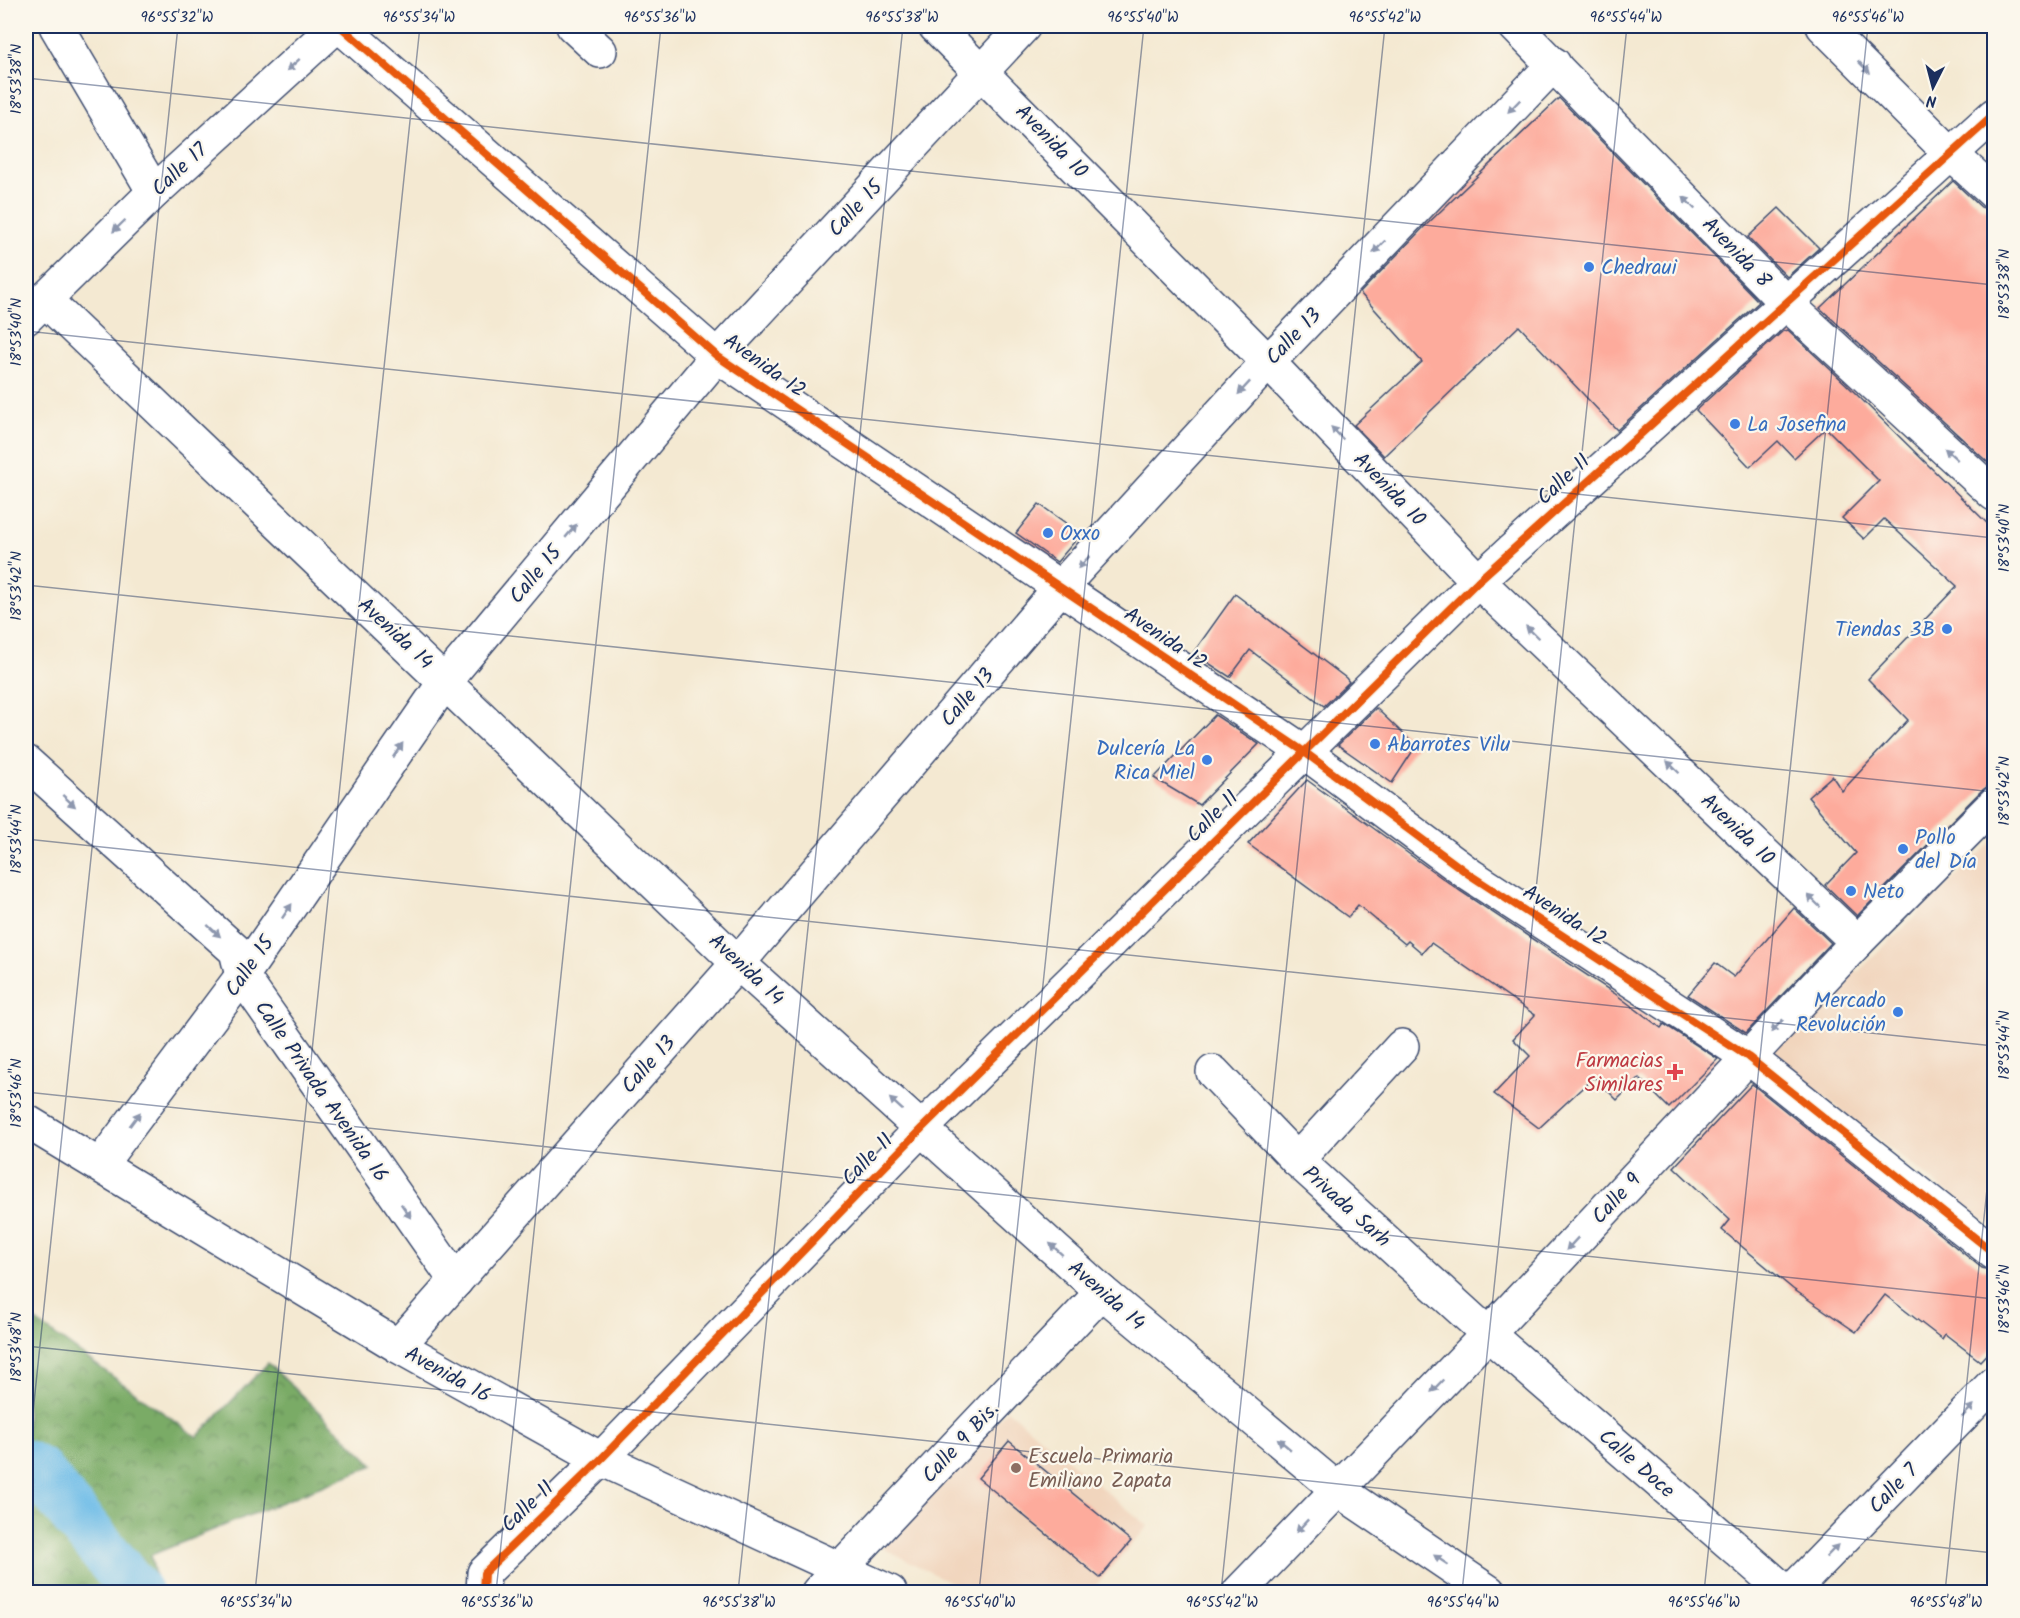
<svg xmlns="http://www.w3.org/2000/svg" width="2020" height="1618" viewBox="0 0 2020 1618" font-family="Kalam,sans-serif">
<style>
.built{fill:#f1d5bd}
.forest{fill:url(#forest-crowns);stroke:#4a6d62;stroke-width:1.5}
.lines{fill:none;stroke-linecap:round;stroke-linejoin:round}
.river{stroke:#6cbbe7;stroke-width:50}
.building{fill:#fdab9c}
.minor-casing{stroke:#3c4b6f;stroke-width:36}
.minor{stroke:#fff;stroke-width:33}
.cycleway-casing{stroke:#fbf7ec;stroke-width:11}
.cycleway{stroke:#e8590c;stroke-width:8}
.oneway{fill:#8d97ae}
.ticks{fill:none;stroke:#1b2f5e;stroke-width:1.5;stroke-opacity:0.45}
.shop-dot{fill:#3f7fe0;stroke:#fbf7ec;stroke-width:2}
.health-dot{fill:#e0444e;stroke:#fbf7ec;stroke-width:2}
.education-dot{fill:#8d6e63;stroke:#fbf7ec;stroke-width:2}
.labels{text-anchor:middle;stroke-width:4.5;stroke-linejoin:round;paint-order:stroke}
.street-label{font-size:21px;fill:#1b2f5e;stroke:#fbf7ec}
.shop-label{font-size:21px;fill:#366cbe;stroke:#fbf7ec;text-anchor:start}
.health-label{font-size:21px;fill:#be3a42;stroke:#fbf7ec;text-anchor:end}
.education-label{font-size:21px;fill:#785e54;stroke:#fbf7ec;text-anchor:start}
.neatline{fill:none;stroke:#1b2f5e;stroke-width:2}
.ticks-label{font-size:15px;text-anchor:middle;fill:#1b2f5e}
</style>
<defs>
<pattern id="forest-crowns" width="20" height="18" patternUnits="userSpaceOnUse" patternTransform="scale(1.5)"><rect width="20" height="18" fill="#7aab66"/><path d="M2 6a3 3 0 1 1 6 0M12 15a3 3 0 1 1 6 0" fill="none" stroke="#638c57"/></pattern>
</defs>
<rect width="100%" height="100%" fill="#fbf7ec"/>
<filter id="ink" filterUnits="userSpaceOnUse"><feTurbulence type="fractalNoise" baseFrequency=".0167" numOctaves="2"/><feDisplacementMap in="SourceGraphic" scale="12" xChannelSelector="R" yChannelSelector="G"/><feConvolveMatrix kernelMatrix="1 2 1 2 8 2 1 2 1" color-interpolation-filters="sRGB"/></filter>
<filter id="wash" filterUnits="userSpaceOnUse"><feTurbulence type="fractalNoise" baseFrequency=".008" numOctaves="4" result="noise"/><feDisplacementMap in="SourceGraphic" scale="24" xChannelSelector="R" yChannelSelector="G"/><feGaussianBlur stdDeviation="1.35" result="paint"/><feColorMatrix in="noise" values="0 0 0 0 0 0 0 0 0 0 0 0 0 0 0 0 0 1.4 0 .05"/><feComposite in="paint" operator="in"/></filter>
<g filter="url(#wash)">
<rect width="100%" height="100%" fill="#f4e9d2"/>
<g class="built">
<polygon points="1994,840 1994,1228 1766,1052 1847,963 1858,972"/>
<polygon points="1007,1410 1148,1526 1090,1592 970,1592 882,1548"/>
</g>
<polygon class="forest" points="26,1314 197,1437 268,1363 374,1465 151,1555 158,1592 27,1592"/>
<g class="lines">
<polyline class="river" points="26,1465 39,1472 137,1592"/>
</g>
<g id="blocks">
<g class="building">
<polygon points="1559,98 1759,302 1617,430 1519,326 1384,456 1354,425 1422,362 1360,293 1422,229"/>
<polygon points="1953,181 1981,207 1995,211 1995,469 1820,308"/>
<polygon points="1779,208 1819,248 1787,277 1748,237"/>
<polygon points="1788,330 1846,384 1995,531 1995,781 1981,791 1857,916 1825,885 1856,853 1808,797 1832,776 1842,791 1908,720 1868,679 1957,586 1884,519 1864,539 1842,518 1879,481 1826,428 1794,458 1778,441 1750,467 1696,410 1783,331"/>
<polygon points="1039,504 1081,534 1057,562 1016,533"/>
<polygon points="1235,594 1346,678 1349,682 1324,706 1250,650 1230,677 1193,653"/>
<polygon points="1376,708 1416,746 1392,783 1338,745"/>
<polygon points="1215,715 1259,744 1199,805 1154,778"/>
<polygon points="1307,780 1460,891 1614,993 1661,1028 1664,1024 1718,1059 1669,1108 1639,1078 1617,1100 1594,1077 1539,1128 1494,1094 1530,1056 1513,1039 1535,1015 1431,943 1422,953 1408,941 1405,944 1358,905 1348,917 1248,844"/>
<polygon points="1794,908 1831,943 1746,1033 1688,995 1715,963 1734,977"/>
<polygon points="1752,1084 1982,1268 1995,1271 1995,1345 1980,1361 1945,1334 1942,1339 1885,1295 1856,1332 1793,1289 1722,1230 1730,1220 1674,1167"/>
<polygon points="1009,1441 1131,1541 1100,1578 978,1478"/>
</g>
</g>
</g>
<g filter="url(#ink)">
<use href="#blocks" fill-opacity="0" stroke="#3c4b6f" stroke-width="1.5"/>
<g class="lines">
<g class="minor-casing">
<g id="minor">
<polyline points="56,26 154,192"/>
<polyline points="340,26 717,356 1303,751 1470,875 1748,1057 1994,1253"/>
<polyline points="573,26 600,51"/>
<polyline points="935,26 1268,362 1478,581 1857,942"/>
<polyline points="1515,26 1786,303 1994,494"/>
<polyline points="1823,26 1951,154 1994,193"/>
<polyline points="44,299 738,963 1102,1292 1337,1489 1489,1592"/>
<polyline points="26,318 154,192 336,26"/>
<polyline points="26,762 236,951 242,976 456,1281"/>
<polyline points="1213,1072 1297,1160 1488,1334 1786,1592"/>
<polyline points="26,1121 398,1346 601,1459 890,1592"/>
<polyline points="1297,1160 1402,1046"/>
<polyline points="100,1165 242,976 446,680 717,356 1024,26"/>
<polyline points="398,1346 738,963 1059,589 1268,362 1554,64"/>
<polyline points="483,1592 484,1573 601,1459 922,1128 1478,581 1994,115"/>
<polyline points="818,1592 1102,1292"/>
<polyline points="1239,1592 1488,1334 1857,942 1994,804"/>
<polyline points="1791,1592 1994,1383"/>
</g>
</g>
<use href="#minor" class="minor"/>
<g class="cycleway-casing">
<g id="cycleway">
<polyline points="340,26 717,356 1303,751 1470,875 1748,1057 1994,1253"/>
<polyline points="483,1592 484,1573 601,1459 922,1128 1478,581 1994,115"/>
</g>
</g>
<use href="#cycleway" class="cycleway"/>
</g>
<defs><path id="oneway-solid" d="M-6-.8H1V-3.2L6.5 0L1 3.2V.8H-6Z" transform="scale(1.5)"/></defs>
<g class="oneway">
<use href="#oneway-solid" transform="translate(293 65) rotate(138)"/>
<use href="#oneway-solid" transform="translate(1864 67) rotate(45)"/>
<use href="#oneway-solid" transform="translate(1514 106) rotate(134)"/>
<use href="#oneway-solid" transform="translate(1689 203) rotate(-134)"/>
<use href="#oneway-solid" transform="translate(119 226) rotate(136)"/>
<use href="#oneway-solid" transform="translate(1379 247) rotate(134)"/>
<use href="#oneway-solid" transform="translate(1244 388) rotate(133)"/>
<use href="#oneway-solid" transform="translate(1337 433) rotate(-134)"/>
<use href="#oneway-solid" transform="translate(1951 454) rotate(-138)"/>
<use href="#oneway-solid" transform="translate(571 531) rotate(-50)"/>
<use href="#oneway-solid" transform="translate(1084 562) rotate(133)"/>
<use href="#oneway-solid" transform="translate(1532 632) rotate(-136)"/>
<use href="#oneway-solid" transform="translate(398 750) rotate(-56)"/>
<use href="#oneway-solid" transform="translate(1673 767) rotate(-136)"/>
<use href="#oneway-solid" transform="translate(69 801) rotate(42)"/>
<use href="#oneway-solid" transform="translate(1814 901) rotate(-136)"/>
<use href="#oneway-solid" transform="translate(287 911) rotate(-56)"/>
<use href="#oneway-solid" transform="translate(214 931) rotate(42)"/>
<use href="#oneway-solid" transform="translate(1777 1026) rotate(133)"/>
<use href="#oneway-solid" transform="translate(896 1104) rotate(-138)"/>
<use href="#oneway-solid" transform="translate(135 1119) rotate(-53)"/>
<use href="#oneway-solid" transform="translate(406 1211) rotate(55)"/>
<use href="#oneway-solid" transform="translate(1572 1244) rotate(133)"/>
<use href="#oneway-solid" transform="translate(1056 1249) rotate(-138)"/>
<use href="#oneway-solid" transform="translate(1437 1386) rotate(134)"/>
<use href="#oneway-solid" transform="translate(1968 1411) rotate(-46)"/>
<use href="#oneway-solid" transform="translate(1284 1444) rotate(-140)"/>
<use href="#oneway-solid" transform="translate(1302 1526) rotate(133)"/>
<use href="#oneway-solid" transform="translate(1832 1551) rotate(-46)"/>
<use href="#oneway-solid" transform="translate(1441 1560) rotate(-146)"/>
</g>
</g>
<path class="ticks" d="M1942,26L1994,31M26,78L1994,285M26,331L1994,538M26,585L1994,792M26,839L1994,1046M26,1092L1994,1299M26,1346L1994,1553M26,1479L178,26M255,1592L420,26M496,1592L661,26M738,1592L903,26M979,1592L1144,26M1221,1592L1385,26M1462,1592L1627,26M1704,1592L1868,26M1945,1592L1994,1122"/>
<g class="shop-dot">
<circle cx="1589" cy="267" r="6"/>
<circle cx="1735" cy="424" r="6"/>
<circle cx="1048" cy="533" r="6"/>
<circle cx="1947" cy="629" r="6"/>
<circle cx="1375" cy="744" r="6"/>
<circle cx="1207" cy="760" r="6"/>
<circle cx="1903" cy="849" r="6"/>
<circle cx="1851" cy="891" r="6"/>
<circle cx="1898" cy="1012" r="6"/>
</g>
<path class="health-dot" d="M1672 1063h6v6h6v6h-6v6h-6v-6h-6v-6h6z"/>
<circle class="education-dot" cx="1016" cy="1468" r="6"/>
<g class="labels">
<g class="street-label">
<text transform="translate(1052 141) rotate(46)" y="7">Avenida 10</text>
<text transform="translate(179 169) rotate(-43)" y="7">Calle 17</text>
<text transform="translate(855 208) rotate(-47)" y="7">Calle 15</text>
<text transform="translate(1737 252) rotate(46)" y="7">Avenida 8</text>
<text transform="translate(1293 336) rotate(-46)" y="7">Calle 13</text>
<text transform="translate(765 365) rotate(35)" y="7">Avenida 12</text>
<text transform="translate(1563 479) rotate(-43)" y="7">Calle 11</text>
<text transform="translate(1390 489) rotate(46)" y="7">Avenida 10</text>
<text transform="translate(535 574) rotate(-50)" y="7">Calle 15</text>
<text transform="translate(396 633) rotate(43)" y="7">Avenida 14</text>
<text transform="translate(1166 638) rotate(34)" y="7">Avenida 12</text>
<text transform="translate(967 697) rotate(-49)" y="7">Calle 13</text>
<text transform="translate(1212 816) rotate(-45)" y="7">Calle 11</text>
<text transform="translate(1738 829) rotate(44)" y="7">Avenida 10</text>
<text transform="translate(1565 915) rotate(33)" y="7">Avenida 12</text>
<text transform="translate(249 966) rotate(-55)" y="7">Calle 15</text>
<text transform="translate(747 969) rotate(43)" y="7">Avenida 14</text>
<text transform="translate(648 1064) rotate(-48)" y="7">Calle 13</text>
<text transform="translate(322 1091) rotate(55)" y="7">Calle Privada Avenida 16</text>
<text transform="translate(867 1159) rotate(-46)" y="7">Calle 11</text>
<text transform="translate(1616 1198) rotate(-47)" y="7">Calle 9</text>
<text transform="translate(1347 1206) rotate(42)" y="7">Privada Sarh</text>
<text transform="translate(1107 1295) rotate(41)" y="7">Avenida 14</text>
<text transform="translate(448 1374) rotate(29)" y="7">Avenida 16</text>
<text transform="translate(960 1442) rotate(-47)" y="7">Calle 9 Bis.</text>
<text transform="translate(1637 1463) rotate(41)" y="7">Calle Doce</text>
<text transform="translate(1893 1488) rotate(-46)" y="7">Calle 7</text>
<text transform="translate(527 1506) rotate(-44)" y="7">Calle 11</text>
</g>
<g class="shop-label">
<text x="1601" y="274">Chedraui</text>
<text x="1747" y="431">La Josefina</text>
<text x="1060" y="540">Oxxo</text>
<text x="1935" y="636" text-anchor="end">Tiendas 3B</text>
<text x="1387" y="751">Abarrotes Vilu</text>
<text x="1195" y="755" text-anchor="end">Dulcería La<tspan x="1195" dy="24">Rica Miel</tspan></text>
<text x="1915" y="844">Pollo<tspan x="1915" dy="24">del Día</tspan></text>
<text x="1863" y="898">Neto</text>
<text x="1886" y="1007" text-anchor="end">Mercado<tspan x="1886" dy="24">Revolución</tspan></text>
</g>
<g class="health-label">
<text x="1663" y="1067">Farmacias<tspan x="1663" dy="24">Similares</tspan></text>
</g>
<g class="education-label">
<text x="1028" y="1463">Escuela Primaria<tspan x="1028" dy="24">Emiliano Zapata</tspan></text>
</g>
</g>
<rect width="2020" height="1618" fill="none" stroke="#fbf7ec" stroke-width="66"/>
<g transform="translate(1933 87) rotate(186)" stroke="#fbf7ec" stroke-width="4.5" paint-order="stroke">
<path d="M0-4.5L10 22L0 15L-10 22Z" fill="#1b2f5e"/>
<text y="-9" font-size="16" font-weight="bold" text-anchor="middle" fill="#1b2f5e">N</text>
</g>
<rect x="33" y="33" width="1954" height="1552" class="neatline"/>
<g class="ticks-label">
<text x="177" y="22">96°55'32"W</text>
<text x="419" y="22">96°55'34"W</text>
<text x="660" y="22">96°55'36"W</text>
<text x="902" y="22">96°55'38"W</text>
<text x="1143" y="22">96°55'40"W</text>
<text x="1385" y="22">96°55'42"W</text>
<text x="1626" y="22">96°55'44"W</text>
<text x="1868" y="22">96°55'46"W</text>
<text transform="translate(16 79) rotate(-90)" y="5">18°53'38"N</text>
<text transform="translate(2004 284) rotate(-90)" y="5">18°53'38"N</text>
<text transform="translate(16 332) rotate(-90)" y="5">18°53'40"N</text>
<text transform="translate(2004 538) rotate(-90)" y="5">18°53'40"N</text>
<text transform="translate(16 586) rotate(-90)" y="5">18°53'42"N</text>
<text transform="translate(2004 791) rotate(-90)" y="5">18°53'42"N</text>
<text transform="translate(16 839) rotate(-90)" y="5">18°53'44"N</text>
<text transform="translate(2004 1045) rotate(-90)" y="5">18°53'44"N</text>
<text transform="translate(16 1093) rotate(-90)" y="5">18°53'46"N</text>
<text transform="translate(2004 1299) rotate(-90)" y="5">18°53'46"N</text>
<text transform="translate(16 1347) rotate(-90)" y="5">18°53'48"N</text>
<text x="256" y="1607">96°55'34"W</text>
<text x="497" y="1607">96°55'36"W</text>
<text x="739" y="1607">96°55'38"W</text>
<text x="980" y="1607">96°55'40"W</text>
<text x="1222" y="1607">96°55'42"W</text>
<text x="1463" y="1607">96°55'44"W</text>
<text x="1704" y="1607">96°55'46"W</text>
<text x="1946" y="1607">96°55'48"W</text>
</g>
</svg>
